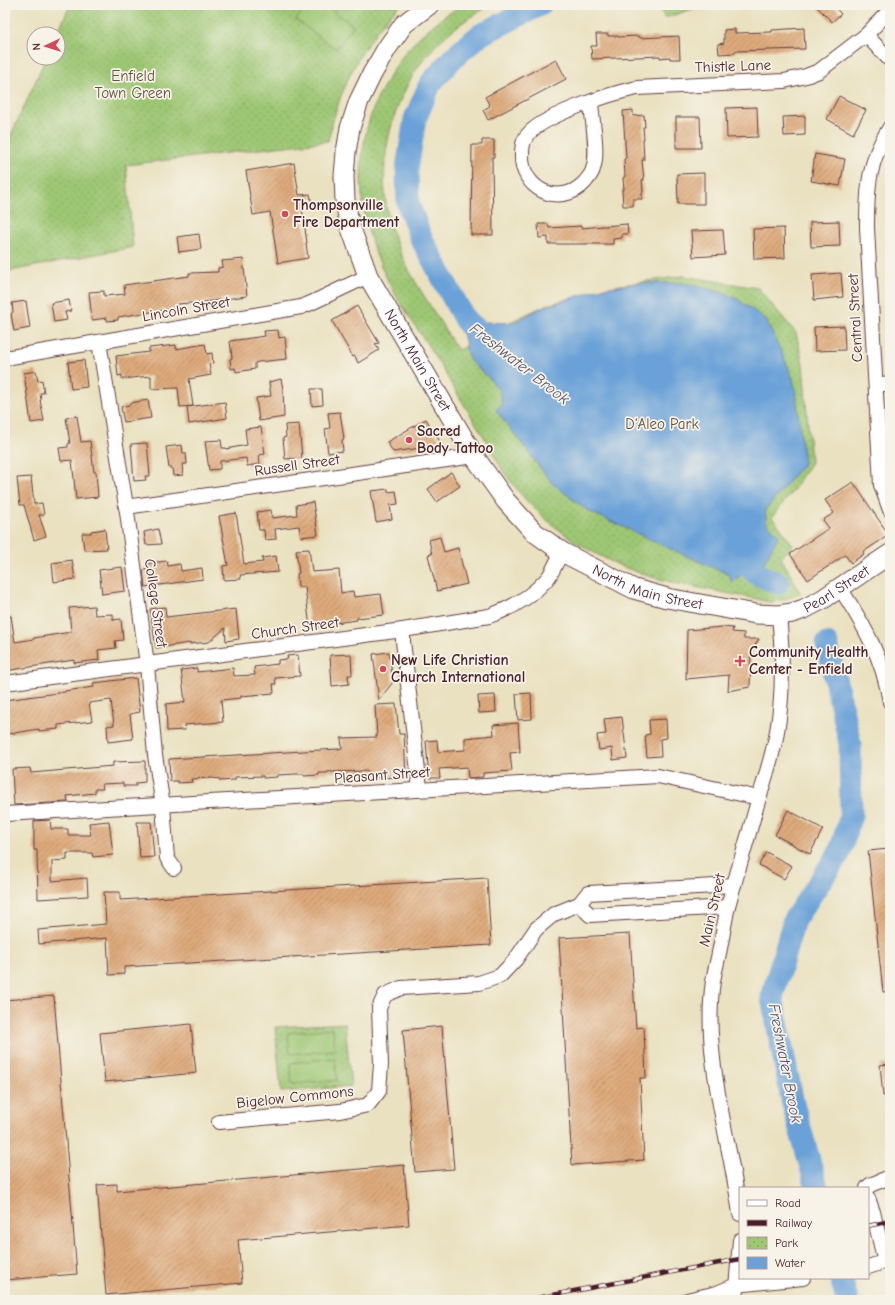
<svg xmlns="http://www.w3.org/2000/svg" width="895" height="1305" viewBox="0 0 895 1305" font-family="'Comic Neue',sans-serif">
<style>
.park{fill:url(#park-dots);stroke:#747350}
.pitch{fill:#9ec774;stroke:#747350}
.water{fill:#6ba1d8;stroke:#5a6082}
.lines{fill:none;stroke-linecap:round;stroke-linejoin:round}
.river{stroke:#6ba1d8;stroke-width:23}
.building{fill:url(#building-hatch)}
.street-casing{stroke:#623c41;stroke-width:16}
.secondary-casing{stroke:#623c41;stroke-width:21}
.street{stroke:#fff;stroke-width:14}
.secondary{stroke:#fff;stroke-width:19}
.rail-casing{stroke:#4a1f2b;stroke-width:4.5}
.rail{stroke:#f7f3e8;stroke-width:3;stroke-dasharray:9;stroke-linecap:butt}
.poi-dot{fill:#d1495b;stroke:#f7f3e8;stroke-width:1.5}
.labels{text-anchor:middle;stroke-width:3.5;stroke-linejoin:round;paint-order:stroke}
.street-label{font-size:15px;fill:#4a1f2b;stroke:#f7f3e8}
.park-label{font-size:15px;fill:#635141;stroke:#f7f3e8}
.poi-label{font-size:15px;font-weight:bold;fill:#4a1f2b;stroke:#f7f3e8;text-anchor:start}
.water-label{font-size:16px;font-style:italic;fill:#575370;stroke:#f7f3e8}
</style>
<defs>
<pattern id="park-dots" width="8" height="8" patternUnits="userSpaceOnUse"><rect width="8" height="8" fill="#9ec774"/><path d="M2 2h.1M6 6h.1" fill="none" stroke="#8aaa65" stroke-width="1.8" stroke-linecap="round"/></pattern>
<pattern id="building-hatch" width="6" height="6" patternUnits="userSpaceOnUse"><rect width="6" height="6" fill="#deaa7c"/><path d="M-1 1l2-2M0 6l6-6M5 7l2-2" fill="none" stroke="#b68a66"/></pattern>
</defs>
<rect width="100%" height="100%" fill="#f7f3e8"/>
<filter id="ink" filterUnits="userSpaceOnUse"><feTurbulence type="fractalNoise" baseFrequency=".025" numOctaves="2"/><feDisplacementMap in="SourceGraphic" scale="8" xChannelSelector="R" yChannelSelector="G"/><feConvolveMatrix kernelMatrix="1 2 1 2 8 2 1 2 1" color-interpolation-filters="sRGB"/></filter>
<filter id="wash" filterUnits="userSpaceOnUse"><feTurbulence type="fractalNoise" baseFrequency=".012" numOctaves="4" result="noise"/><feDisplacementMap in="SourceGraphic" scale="16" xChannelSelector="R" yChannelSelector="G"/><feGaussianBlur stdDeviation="0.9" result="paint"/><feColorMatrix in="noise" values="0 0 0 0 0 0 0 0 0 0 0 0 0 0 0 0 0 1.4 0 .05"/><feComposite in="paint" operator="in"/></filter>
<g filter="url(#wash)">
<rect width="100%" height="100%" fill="#eae1c0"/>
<g class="park">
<path d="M70,5H400C360,45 340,87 328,141L126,165L133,247L5,272V148L46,58H58V34H57Z"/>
<path d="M462,5H491C471,16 451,29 435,46C393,91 375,160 389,220C397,254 416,283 434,312C442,324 449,338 458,350L503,325L546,305L620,285L683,276L758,288L796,333L803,364L811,462L792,492L772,517L793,545L781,558L801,594C792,596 780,602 771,602C765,602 759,599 753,598C739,596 725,593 711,590C683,585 653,579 626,568C570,545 516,503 490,447C469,413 448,378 427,344C411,319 393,294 381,266C355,209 353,141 384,86C404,48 426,27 462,5Z"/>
<polygon points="345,1023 351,1086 281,1092 275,1027"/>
</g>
<g class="pitch">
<polygon points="307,5 325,5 353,26 336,49 296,20"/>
<polygon points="660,5 706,5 664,18"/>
<polygon points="333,1028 335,1050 290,1054 288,1033"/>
<polygon points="335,1058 337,1080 292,1084 290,1063"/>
</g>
<polygon class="water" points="638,283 683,283 721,292 737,299 753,310 766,320 785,360 793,379 796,394 804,463 765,510 767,524 779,535 755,579 745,572 732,582 728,574 691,558 588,511 552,483 496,410 502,404 500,392 490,379 470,361 466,350 465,340 457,325 475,314 483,322 513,323 541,308 602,288"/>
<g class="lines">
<g class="river">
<polyline points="490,340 465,320 420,236 408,203 407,169 415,119 430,84 453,58 480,35 540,5"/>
<polyline points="734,552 757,574 778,583"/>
<polyline points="817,1188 793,1104 772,997 794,920 840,852 851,815 850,743 827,644"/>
<polyline points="841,1278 847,1300"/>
</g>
</g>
<g id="blocks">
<g class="building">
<polygon points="815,5 833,5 841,14 832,22"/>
<polygon points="804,28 805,49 735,51 735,53 719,54 718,44 724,43 724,30 735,29 735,33 772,32 772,30"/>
<polygon points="596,34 608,34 608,36 618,36 618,37 639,36 640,38 679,36 680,59 670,59 670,57 660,58 660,56 592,59 591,46 597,46"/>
<polygon points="556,59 566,79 488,120 483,110 490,106 485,97"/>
<polygon points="839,96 866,110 853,134 827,119"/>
<polygon points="757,107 758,137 727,138 726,108"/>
<polygon points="633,110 633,116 644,115 645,127 643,127 644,139 643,139 644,160 642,160 644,180 642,180 643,192 642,192 642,199 633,199 633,206 623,206 622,189 624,189 623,178 625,176 624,159 626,158 623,111"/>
<polygon points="805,116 805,135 784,136 783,117"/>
<polygon points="676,117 700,117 701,148 676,148"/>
<polygon points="482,140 494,140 494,157 492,157 493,235 471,235 472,145 482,145"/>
<polygon points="815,154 845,159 840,186 811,181"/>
<polygon points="294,163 299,195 310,194 312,206 302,208 307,243 306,243 308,258 278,263 270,212 253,215 246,171"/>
<polygon points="704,173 704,204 678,204 677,174"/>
<polygon points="839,221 840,246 811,247 810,222"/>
<polygon points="538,224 548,224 549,228 581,226 581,228 627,224 628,234 622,234 622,238 613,239 613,244 548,244 548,237 539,238"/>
<polygon points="784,228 785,258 754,259 753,229"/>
<polygon points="723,230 725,255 693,257 691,231"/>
<polygon points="199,234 201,249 179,252 177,237"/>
<polygon points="243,259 247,296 203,302 177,304 177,308 118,317 118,320 107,321 107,318 92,320 89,292 104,291 104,296 125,294 124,285 189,276 189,273 218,272 218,268 223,267 222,261"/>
<polygon points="841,273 843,297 814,300 812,275"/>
<polygon points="69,300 71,311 65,312 67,320 54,322 51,303"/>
<polygon points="26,301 30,328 14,331 11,314 13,312 12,303"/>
<polygon points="357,306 379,343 375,344 379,350 358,363 355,356 353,357 332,321"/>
<polygon points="844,326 845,350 815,351 814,327"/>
<polygon points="278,330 279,338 285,337 287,359 258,362 255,363 255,369 236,372 235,368 231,369 230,359 232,358 230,341 265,336 264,331"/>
<polygon points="205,344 207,354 212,353 213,363 209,364 211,375 189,379 193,406 180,407 178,388 151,389 151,376 122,379 122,375 118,376 116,356 149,352 149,348 176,345 176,349"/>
<polygon points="84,360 87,387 71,389 68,362"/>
<polygon points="36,371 38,381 42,380 44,393 40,393 41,400 40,400 44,421 31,423 24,373"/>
<polygon points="281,379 283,389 284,417 259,421 256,398 271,396 269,382"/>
<polygon points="311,389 322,389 323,405 312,406"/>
<polygon points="148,400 151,418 124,422 121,407 130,405 130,403"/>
<polygon points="225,402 227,418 189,424 187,407"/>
<polygon points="340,412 344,439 342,440 343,451 328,453 325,429 330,428 328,413"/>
<polygon points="77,416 81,442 90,441 94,472 96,472 98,497 76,499 72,460 61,461 59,448 68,447 68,444 70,443 66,418"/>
<polygon points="426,419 442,445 393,452 387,442"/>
<polygon points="299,424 302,458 285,459 283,438 286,437 285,425"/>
<polygon points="261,427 265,454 259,455 260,464 247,466 246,458 220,461 220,469 209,470 205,441 221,440 222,448 226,448 226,449 247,445 245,429"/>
<polygon points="147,443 150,476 145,476 146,480 134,481 131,444"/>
<polygon points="182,445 183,453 186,453 187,464 182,464 183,475 173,476 172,468 169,468 166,447"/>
<polygon points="451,472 460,486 437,502 428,489"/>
<polygon points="31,477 34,504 42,503 44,515 39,515 46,536 34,540 24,505 20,505 17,478"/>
<polygon points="853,482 889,535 863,552 864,554 851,563 845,555 808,580 790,554 829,528 823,520 834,513 825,500"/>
<polygon points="388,489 388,492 396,491 398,504 390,505 392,519 376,522 371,491"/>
<polygon points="313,502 318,535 301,537 299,526 275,529 276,539 265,540 264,530 259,530 257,512 271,510 272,518 297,515 296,505"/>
<polygon points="236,513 244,564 263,562 262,558 276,556 278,572 240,575 241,579 224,580 223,566 228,565 219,516"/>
<polygon points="105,529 107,549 84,550 82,533 91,533 91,531"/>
<polygon points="158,529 161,544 146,545 144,532"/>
<polygon points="440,537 444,552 458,548 467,584 437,591 428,555 432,554 429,540"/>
<polygon points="309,549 312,572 339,570 341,593 353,591 354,597 381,594 384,615 357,618 357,620 327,624 328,626 310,628 305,587 298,587 297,574 299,573 296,550"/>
<polygon points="72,560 75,579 54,582 52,563"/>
<polygon points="167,561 168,566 180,564 181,571 202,568 203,579 145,587 143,570 150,569 149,563"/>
<polygon points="122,567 125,591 102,594 99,570"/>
<polygon points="94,606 95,615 113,614 113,620 121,619 123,640 115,641 116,648 98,650 99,660 74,663 74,660 5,671 5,617 11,616 15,642 34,639 34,638 71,632 69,608"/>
<polygon points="165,607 166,617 236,609 239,639 226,641 225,628 209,642 189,644 189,643 156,648 150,609"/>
<polygon points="723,627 733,628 732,632 744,633 744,639 759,639 751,652 750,687 728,691 729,675 686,679 687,630"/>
<polygon points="389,652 393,682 379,700 373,654"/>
<polygon points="351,654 352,675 348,675 349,684 332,686 330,655"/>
<polygon points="298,655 300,676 275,678 276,684 273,684 274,693 241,696 241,698 221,700 223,722 184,725 185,730 167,731 166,704 185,702 181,670 197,668 197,672 233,668 234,676 255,675 254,667 278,664 278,660 288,659 287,656"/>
<polygon points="136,678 140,712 130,714 133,739 108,742 107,726 114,725 111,700 89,703 92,721 58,725 58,729 39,731 39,729 8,734 5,712 5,700 65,692 65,691 94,687 93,683"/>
<polygon points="531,693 532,719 518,720 516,694"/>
<polygon points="495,695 496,712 479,713 478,696"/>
<polygon points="396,704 399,734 404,734 406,777 368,778 368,771 327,772 327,773 319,773 319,775 304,776 304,774 296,774 277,775 277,777 263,778 263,776 235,777 235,780 220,781 220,779 212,778 191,779 192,782 178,783 178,781 170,781 169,759 338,749 342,748 341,738 377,737 375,705"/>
<polygon points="622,717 627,758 613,760 612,748 599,750 597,735 606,734 604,719"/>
<polygon points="666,719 667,738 660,739 661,756 647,757 645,735 650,734 649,720"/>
<polygon points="518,723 520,752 510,753 512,771 483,773 483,777 468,778 467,767 439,769 440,778 429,778 426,741 437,740 438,752 465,750 465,738 494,735 493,725"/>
<polygon points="145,761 145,782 136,783 136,786 123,786 123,783 102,784 103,789 95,789 95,793 67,796 68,802 14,805 12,769 30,768 31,773 113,766 113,762"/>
<polygon points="788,810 823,829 810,854 775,835"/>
<polygon points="50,820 51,829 68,829 68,835 91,835 89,823 109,821 113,855 93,857 92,853 67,853 67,860 52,861 52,881 87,878 88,896 38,899 37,850 34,850 34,821"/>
<polygon points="137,822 151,822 154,857 140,858"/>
<polygon points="889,849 890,991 883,992 868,851"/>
<polygon points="766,852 792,866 784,879 759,865"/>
<polygon points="487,878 491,945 124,967 124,974 109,975 107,938 39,944 38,930 106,924 104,892 120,892 120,900"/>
<polygon points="630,934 636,1028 644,1027 646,1078 640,1078 644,1160 572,1165 559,938"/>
<polygon points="54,996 77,1274 5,1280 5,1000"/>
<polygon points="191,1024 196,1073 105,1082 100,1033"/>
<polygon points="442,1026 454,1169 415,1172 403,1030"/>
<polygon points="890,1064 890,1095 883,1096 880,1065"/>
<polygon points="404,1165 409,1225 238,1240 242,1283 106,1295 97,1185 117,1184 117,1191"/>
</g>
</g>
</g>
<g filter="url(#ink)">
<use href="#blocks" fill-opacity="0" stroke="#623c41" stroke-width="1"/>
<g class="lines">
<g class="street-casing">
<g id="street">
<polyline points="866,35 890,60"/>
<path d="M591,103C592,120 599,153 593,169C592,174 588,178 585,182C560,209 520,189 522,154C522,149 522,144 525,139C535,117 613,93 637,88L784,81L806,76L819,71L866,35L890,10"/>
<path d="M890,127C868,161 867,189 867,228L881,485L890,510"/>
<polyline points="99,342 127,512 147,665 155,755 163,806 167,858 174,868"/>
<polyline points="5,358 301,307 311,303 368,276"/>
<polyline points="876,385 890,383"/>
<polyline points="126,507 474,456"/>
<path d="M840,588C864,625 883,658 890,702"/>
<polyline points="403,630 403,641 420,789"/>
<path d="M5,683L403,630L489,616C510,609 532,596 547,579C553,572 557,560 562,552"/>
<polyline points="5,814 658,776 759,798"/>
<polyline points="579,904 590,915 728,907"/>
<polyline points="219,1122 340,1111 368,1105 379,1091 381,1064 379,1008 385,995 401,988 479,983 500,976 516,959 536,929 554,914 579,904 588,893 734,885"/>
<polyline points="867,1188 870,1185 890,1177"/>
<polyline points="868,1198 873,1212 885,1262"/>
<path d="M740,1214C730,1139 702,1056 713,981C715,970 718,959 720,948C723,934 725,919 728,906C737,873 747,841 756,808C763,785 771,761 776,737C784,697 783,656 779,615"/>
<polyline points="868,1267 890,1260"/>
<polyline points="687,1300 717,1293 736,1285 803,1278"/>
<polyline points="735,1300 740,1240"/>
</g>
</g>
<g class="secondary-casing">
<g id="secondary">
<path id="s1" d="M429,5L404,24L387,48L372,74L359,101L350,128L346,152L344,176L345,200L349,223L368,276L474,456L506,501L534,532L562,552L634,589L667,598L756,614L779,615L792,613L804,609L823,599L890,554"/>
</g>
</g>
<use href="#street" class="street"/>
<use href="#secondary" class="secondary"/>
<g class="rail-casing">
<g id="rail">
<polyline points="868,1226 890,1221"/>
<polyline points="527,1300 740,1259"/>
</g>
</g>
<use href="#rail" class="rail"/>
</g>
</g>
<g class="poi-dot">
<circle cx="285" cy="214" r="4"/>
<circle cx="409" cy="440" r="4"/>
<path d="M738 655h4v4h4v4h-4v4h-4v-4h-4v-4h4z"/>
<circle cx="383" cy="669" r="4"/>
</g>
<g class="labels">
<g class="street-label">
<text transform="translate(733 66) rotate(-2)" y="5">Thistle Lane</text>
<text transform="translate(186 309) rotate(-10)" y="5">Lincoln Street</text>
<text transform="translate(855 318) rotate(-93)" y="5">Central Street</text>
<text dy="5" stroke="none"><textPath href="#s1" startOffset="399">North Main Street</textPath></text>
<text transform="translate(297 465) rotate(-8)" y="5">Russell Street</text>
<text dy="5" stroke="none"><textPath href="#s1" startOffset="735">North Main Street</textPath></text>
<text dy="5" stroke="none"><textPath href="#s1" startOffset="934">Pearl Street</textPath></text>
<text transform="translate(156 603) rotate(82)" y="5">College Street</text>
<text transform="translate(295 628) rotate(-8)" y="5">Church Street</text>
<text transform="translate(382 775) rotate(-4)" y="5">Pleasant Street</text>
<text transform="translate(712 910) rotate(-77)" y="5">Main Street</text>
<text transform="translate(295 1097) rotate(-6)" y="5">Bigelow Commons</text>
</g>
<g class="park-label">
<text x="133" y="81">Enfield<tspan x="133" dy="17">Town Green</tspan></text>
<text x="662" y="429">D'Aleo Park</text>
</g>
<g class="poi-label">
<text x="293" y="210">Thompsonville<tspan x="293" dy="17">Fire Department</tspan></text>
<text x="417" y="436">Sacred<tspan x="417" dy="17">Body Tattoo</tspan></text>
<text x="749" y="657">Community Health<tspan x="749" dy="17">Center - Enfield</tspan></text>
<text x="391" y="665">New Life Christian<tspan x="391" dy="17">Church International</tspan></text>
</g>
<g class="water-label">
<text transform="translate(520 363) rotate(38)" y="6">Freshwater Brook</text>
<text transform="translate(786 1063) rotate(79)" y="6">Freshwater Brook</text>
</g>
</g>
<rect width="895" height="1305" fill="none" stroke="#f7f3e8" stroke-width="20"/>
<rect x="739" y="1187" width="130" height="92" fill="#f7f3e8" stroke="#b29e9c"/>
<rect x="747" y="1200" width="20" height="6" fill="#ffffff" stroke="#b29e9c"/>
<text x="775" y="1207" font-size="12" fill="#4a1f2b">Road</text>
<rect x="747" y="1220" width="20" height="6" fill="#4a1f2b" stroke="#b29e9c"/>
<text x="775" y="1227" font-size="12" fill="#4a1f2b">Railway</text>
<rect x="747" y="1237" width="20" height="12" fill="url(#park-dots)" stroke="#b29e9c"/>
<text x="775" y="1247" font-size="12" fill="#4a1f2b">Park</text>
<rect x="747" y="1257" width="20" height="12" fill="#6ba1d8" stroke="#b29e9c"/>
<text x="775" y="1267" font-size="12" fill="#4a1f2b">Water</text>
<g transform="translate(46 46) rotate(266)"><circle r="19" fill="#f7f3e8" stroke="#b29e9c"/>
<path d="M0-3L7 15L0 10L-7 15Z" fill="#d1495b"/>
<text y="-6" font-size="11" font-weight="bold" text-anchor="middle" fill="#4a1f2b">N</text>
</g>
</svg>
